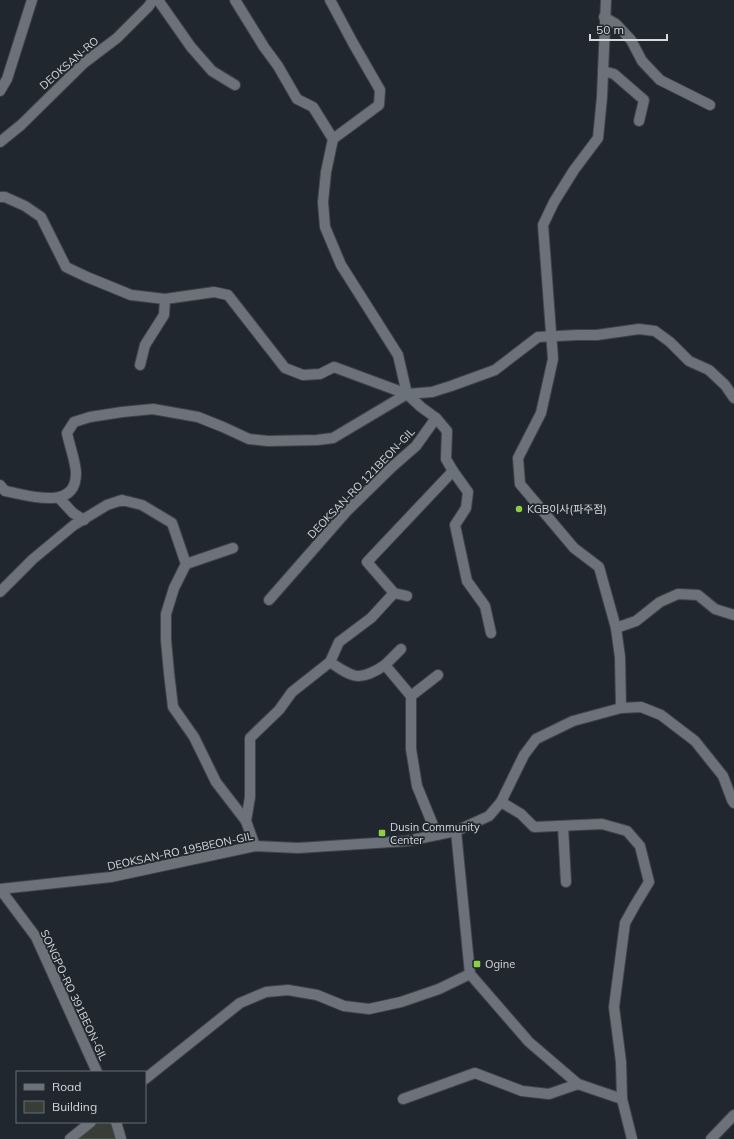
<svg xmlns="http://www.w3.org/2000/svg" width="734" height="1139" viewBox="0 0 734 1139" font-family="Mulish,'Noto Sans KR',sans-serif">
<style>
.building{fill:#383d35;stroke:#575c53}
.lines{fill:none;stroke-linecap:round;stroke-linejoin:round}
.street-casing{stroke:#40444a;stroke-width:12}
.secondary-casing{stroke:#40444a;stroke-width:12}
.street{stroke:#6b727a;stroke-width:10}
.secondary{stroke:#6b727a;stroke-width:10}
.poi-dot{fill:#8cce45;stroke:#21272e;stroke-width:1.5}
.labels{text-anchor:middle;stroke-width:3.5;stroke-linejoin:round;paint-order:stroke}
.street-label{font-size:11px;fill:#d5d9dd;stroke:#21272e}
.poi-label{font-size:11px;fill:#d5d9dd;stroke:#21272e;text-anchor:start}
</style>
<rect width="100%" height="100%" fill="#21272e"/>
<polygon class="building" points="96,1122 111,1122 117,1139 75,1139"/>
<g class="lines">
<g class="street-casing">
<g id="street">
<polyline points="158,0 191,47 212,71 235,85"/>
<polyline points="235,0 264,47 278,66 297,99 313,107 333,139 326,172 323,202 325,227 341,265 398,355 407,394 421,407 436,418 447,431 446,459 453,471 468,492 466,508 455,525 467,581 485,606 491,633"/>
<polyline points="330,0 353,43 380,90 379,105 333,139"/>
<polyline points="606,0 602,97 598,138 574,170 554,202 543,225 553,359 541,413 518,458 520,484 574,548 599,567 616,628 620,657 621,708"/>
<polyline points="604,17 616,24 631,40 642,61 660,80 710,105"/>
<polyline points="603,71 614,74 644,100 639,121"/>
<polyline points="0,142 21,125 84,63 117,38 148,7 153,0"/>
<polyline points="0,197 5,197 25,206 41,217 66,267 87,277 131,295 165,299 214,292 228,295 285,368 303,375 320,374 334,367 407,394 432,392 451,386 495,370 538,337 577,335 597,335 639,329 655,331 670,342 689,361 709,370 725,385 734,398"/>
<polyline points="140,365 145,345 164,315 165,299"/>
<path d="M0,485L5,491C28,495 76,512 76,473C76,463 69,444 67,433L74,422L90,417L122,412L153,409L198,417L223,427L249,439L268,441L317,440L333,438L407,394"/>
<polyline points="59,498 73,513 84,520"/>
<polyline points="186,564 233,548"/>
<polyline points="0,592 33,559 74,525 107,505 122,500 142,505 172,523 186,564 174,588 166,614 166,640 169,673 173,707 194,737 216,782 246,821"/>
<polyline points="394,593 407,596"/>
<polyline points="269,600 347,511 392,467 416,446 436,418"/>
<polyline points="616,628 636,621 660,602 678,594 698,595 715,609 734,615"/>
<polyline points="401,649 385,665 411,696 411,749 417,786 437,835"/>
<path d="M330,662C353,678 360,682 385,665"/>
<polyline points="411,696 438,675"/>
<polyline points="501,802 521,814 534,827 602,824 627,831 640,846 649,882 635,905 625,923 614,1007 621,1062 622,1099 632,1139"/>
<polyline points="563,826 566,882"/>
<polyline points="456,831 470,974 529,1042 578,1084 622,1099"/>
<polyline points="255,846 246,821 250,797 250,738 279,710 292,692 330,662 339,642 371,618 394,593 367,562 453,471"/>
<polyline points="0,889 111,877 255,846 298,848 407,841 456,831 489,816 501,802 524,755 536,739 573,721 621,708 641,707 661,715 695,741 723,776 732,800 734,803"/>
<polyline points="0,889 36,937 97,1072"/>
<polyline points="145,1079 240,1003 266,992 288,990 317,995 344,1006 369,1009 401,1002 439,989 470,974"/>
<polyline points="403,1099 475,1073 522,1091 549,1094 578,1084"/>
<polyline points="116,1122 121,1139"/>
<polyline points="70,1139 91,1122"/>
<polyline points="711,1139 734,1115"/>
</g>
</g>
<g class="secondary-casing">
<polyline id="secondary" points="0,91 7,79 32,0"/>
</g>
<use href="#street" class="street"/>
<use href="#secondary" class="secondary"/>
</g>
<g class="poi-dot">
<circle cx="519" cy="509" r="4"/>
<rect x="378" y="829" width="8" height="8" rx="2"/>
<rect x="473" y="960" width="8" height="8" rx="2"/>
</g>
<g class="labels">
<g class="street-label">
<text transform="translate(69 63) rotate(-41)" y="4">DEOKSAN-RO</text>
<text transform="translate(361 483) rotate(-46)" y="4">DEOKSAN-RO 121BEON-GIL</text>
<text transform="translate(180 851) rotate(-12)" y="4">DEOKSAN-RO 195BEON-GIL</text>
<text transform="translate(74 995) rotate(65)" y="4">SONGPO-RO 391BEON-GIL</text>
</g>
<g class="poi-label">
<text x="527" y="513">KGB이사(파주점)</text>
<text x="390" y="831">Dusin Community<tspan x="390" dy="13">Center</tspan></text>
<text x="485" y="968">Ogine</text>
</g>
</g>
<rect x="16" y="1071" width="130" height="52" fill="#21272e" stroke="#696e74"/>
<rect x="24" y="1084" width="20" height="6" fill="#6b727a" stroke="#696e74"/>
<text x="52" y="1091" font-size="12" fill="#d5d9dd">Road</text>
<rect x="24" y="1101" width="20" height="12" fill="#383d35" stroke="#696e74"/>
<text x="52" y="1111" font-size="12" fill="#d5d9dd">Building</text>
<path d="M590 34v6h77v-6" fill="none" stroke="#d5d9dd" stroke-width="2"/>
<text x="596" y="34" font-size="12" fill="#d5d9dd" stroke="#21272e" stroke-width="3" paint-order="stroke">50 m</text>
</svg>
